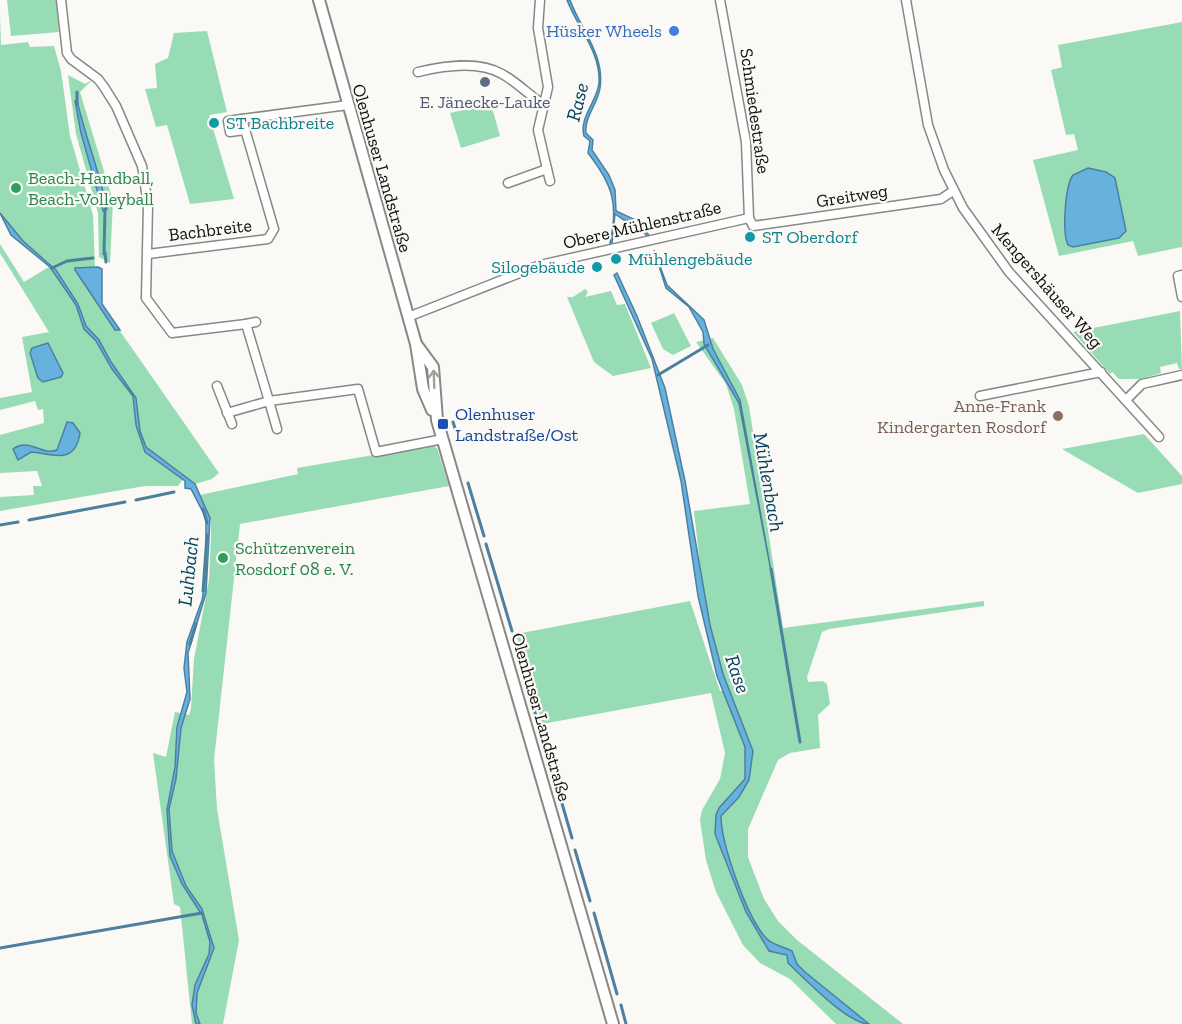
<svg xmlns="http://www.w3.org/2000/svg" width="1182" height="1024" viewBox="0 0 1182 1024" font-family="'Zilla Slab',serif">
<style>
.green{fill:#98dcb5}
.water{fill:#66b1de;stroke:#4c809f;stroke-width:1.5}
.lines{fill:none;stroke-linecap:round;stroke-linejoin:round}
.stream{stroke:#4c809f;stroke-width:3}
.minor-casing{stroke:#898884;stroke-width:11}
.tertiary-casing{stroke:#898884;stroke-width:14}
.minor{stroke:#fff;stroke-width:8}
.tertiary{stroke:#fff;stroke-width:10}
.oneway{stroke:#9f9f9e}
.shop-dot{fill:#3f7fe0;stroke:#faf9f5;stroke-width:2}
.service-dot{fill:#5c6f8a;stroke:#faf9f5;stroke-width:2}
.culture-dot{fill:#0f9aa8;stroke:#faf9f5;stroke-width:2}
.leisure-dot{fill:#2e9e5b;stroke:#faf9f5;stroke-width:2}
.education-dot{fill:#8d6e63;stroke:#faf9f5;stroke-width:2}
.transit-dot{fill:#1a4fb4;stroke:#faf9f5;stroke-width:2}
.labels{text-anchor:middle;stroke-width:4.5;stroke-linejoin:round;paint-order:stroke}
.shop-label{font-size:18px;fill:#366cbe;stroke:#faf9f5;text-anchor:end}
.service-label{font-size:18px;fill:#4e5e75;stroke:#faf9f5}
.street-label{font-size:18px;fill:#0e0e0c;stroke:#faf9f5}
.culture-label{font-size:18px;fill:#0d838f;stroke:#faf9f5;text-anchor:start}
.leisure-label{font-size:18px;fill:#27864d;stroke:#faf9f5;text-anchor:start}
.education-label{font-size:18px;fill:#785e54;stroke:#faf9f5;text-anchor:end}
.transit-label{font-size:18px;fill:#164399;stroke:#faf9f5;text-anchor:start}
.water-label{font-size:20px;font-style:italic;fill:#004260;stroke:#faf9f5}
</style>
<rect width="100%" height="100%" fill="#faf9f5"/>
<g class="green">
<polygon points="7,0 56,0 59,32 11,36"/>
<polygon points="0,16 1,45 28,42 30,47 54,46 61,71 70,136 93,215 95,267 76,268 219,473 212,479 195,484 185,477 178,486 145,486 0,511 0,497 34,495 33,486 42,486 37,471 0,473 0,435 44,423 43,409 38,410 35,401 0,410 0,398 32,392 22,337 49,332 0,253 0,244 24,282 52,265 23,241 0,213"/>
<polygon points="1182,22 1182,247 1138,256 1133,241 1059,256 1033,160 1078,150 1074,134 1066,135 1051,70 1062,67 1058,45"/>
<polygon points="207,31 227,112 209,115 234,199 190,204 167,125 156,127 145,89 157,88 155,64 168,58 174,33"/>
<polygon points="68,75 85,84 92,80 80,92 113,201 110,263 99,257 98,213 76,134"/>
<polygon points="480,106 493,111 500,136 461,148 450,113"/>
<polygon points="585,289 588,292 585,297 611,291 617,305 625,304 651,368 613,376 594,362 567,297 573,297"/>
<polygon points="1180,311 1182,369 1179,369 1177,363 1160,367 1161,373 1141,379 1119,379 1112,372 1110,374 1073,332"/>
<polygon points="674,313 691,346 673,355 663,349 651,323"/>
<polygon points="713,338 742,385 749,406 783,628 984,601 984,606 829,629 822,632 807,677 808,682 823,681 827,684 830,704 818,715 820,748 790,753 778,760 748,829 748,857 764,899 778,921 797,940 903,1024 836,1024 790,979 760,963 743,945 716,892 706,860 700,820 702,810 720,779 725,753 711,693 542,724 516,634 690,601 720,691 723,690 745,747 745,779 724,802 721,816 739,797 749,780 753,752 723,674 710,625 703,592 694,511 750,504 734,409 726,384 696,342"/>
<polygon points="1144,434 1182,476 1182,484 1138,493 1062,449"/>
<polygon points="432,445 437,448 449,486 240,524 214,760 217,809 239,940 223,1024 192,1024 180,907 174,904 153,753 166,757 175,712 189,715 191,708 194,659 209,580 211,536 211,521 200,495 298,474 297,468"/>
</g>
<g class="water">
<path d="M567,0H570C581,30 605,55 600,88C598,104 584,117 586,133L593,140L592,150L609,175L615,190L616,211L640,222L650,237L648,238L638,223L624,220L615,214L612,243H610C619,203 612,184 588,153L590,141L584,136C579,117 597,102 599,83C601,52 577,27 567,0Z"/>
<path d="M77,100C85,137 100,172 107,209L103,211L81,133L75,101Z"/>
<path d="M1088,168L1106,172L1115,178L1126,231L1119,238L1073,247L1068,245C1062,232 1065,186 1073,175Z"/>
<polygon points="0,213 23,241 56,270 78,304 86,326 99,340 111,362 136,398 140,431 146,447 195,484 210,518 206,593 188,653 190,699 181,728 176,779 169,809 172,851 186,886 202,909 214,948 197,993 196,1013 200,1024 196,1024 192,1005 195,985 209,954 210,942 202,915 182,884 170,856 167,810 175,767 177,727 187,692 184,668 187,642 202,600 206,575 206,518 191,489 185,488 185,481 145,452 136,425 133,396 112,369 96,341 84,329 76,305 50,267 11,235"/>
<polygon points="654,250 667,285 704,320 713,349 740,400 771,571 739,403 704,344 703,332 689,307 666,288"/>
<polygon points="98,267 102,269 102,304 120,330 115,330 75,270 75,268"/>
<path d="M617,273L637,316L665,388L685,481L710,625L723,674L753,751L749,780L739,797L721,816C721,843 747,919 767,939C773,945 785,947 792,951L797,964L805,972L869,1024C848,1024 805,979 788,963L787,955L769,951L746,912L715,834L716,815L719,808L745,779V747L717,676L698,596L681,481L652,359L614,275Z"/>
<polygon points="48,343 63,373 61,377 43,382 38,378 30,353 32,348"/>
<path d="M67,422L73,423L80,433C75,467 50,453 31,452L18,460L13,449C29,437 41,456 57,450Z"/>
</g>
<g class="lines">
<g class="stream">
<polyline points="77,104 77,92"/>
<polyline points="105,253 106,262"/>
<polyline points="104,254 105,209"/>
<polyline points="52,268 67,261 93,258"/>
<polyline points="658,375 708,345"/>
<polyline points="453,422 459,441"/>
<polyline points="468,483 484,536"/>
<polyline points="136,500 174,492"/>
<polyline points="203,509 207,523"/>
<polyline points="29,520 125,502"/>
<polyline points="0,525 18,522"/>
<polyline points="486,544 512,631"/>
<polyline points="771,569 800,742"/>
<polyline points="203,591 207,535"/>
<polyline points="514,640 516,646"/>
<polyline points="190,644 196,624"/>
<polyline points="518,654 526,680"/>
<polyline points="530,695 557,789"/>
<polyline points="561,800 572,838"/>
<polyline points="575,850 590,901"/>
<polyline points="594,913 617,994"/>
<polyline points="0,948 202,913"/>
<polyline points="621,1005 626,1024"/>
</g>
<g class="minor-casing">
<g id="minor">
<polyline points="61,0 67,53 71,59 98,79 104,87 116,106 142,166 148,205 146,298 172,333 246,324 269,401 358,389 376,452 443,439"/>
<polyline points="720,0 746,142 749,218 753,226 941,199 953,191"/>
<polyline points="906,0 928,125 944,170 963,208 1009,272 1159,437"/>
<path d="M418,72C443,66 478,60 502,74C517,82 530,96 544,105"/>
<polyline points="242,119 228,121 230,132 245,130"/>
<polyline points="547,169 550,181"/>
<polyline points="508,183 547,169 538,130 548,87 538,28 540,0"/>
<polyline points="148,254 268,239 274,229 242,119 348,105"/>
<polyline points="1182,275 1178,276 1182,297"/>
<polyline points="408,317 540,265 749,218"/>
<polyline points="246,324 256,322"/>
<polyline points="217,386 232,424"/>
<polyline points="980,396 1101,372"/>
<polyline points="1126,400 1142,384 1182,375"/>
<polyline points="227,413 269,401 277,429"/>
</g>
</g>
<g class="tertiary-casing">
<g id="tertiary">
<polyline points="319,0 416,344 423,389 432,410"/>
<polyline points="416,344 433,367 437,420 613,1024"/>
</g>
</g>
<use href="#minor" class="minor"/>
<use href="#tertiary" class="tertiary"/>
</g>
<defs><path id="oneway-shaft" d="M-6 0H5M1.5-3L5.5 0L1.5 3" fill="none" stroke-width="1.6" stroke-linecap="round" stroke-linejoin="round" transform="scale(1.5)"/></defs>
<use class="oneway" href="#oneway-shaft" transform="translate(434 379) rotate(-92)"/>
<circle class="shop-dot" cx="674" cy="31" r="6"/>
<circle class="service-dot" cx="485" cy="82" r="6"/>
<g class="culture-dot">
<circle cx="214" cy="123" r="6"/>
<circle cx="750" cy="237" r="6"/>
<circle cx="616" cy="259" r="6"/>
<circle cx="597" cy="267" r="6"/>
</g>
<g class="leisure-dot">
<circle cx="16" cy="188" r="6"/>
<circle cx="223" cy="558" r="6"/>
</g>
<circle class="education-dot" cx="1058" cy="416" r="6"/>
<rect class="transit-dot" x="437" y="418" width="12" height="12" rx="3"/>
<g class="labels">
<g class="shop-label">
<text x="662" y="37">Hüsker Wheels</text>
</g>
<g class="service-label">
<text x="485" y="108">E. Jänecke-Lauke</text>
</g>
<g class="street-label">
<text transform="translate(755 111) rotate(82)" y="6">Schmiedestraße</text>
<text transform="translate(382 168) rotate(74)" y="6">Olenhuser Landstraße</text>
<text transform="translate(852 196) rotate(-9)" y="6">Greitweg</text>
<text transform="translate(642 225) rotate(-13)" y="6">Obere Mühlenstraße</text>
<text transform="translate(210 230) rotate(-7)" y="6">Bachbreite</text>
<text transform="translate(1047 286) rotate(49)" y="6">Mengershäuser Weg</text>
<text transform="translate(541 717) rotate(74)" y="6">Olenhuser Landstraße</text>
</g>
<g class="culture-label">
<text x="226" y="129">ST Bachbreite</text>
<text x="762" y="243">ST Oberdorf</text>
<text x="628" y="265">Mühlengebäude</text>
<text x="585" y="273" text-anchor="end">Silogebäude</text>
</g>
<g class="leisure-label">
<text x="28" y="184">Beach-Handball,<tspan x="28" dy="21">Beach-Volleyball</tspan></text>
<text x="235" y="554">Schützenverein<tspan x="235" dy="21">Rosdorf 08 e. V.</tspan></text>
</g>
<g class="education-label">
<text x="1046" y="412">Anne-Frank<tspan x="1046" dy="21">Kindergarten Rosdorf</tspan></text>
</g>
<g class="transit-label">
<text x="455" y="420">Olenhuser<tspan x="455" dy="21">Landstraße/Ost</tspan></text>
</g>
<g class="water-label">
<text transform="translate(577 102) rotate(-76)" y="7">Rase</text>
<text transform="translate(769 482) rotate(80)" y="7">Mühlenbach</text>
<text transform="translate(188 571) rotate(-84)" y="7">Luhbach</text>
<text transform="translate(738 674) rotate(71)" y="7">Rase</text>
</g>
</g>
</svg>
